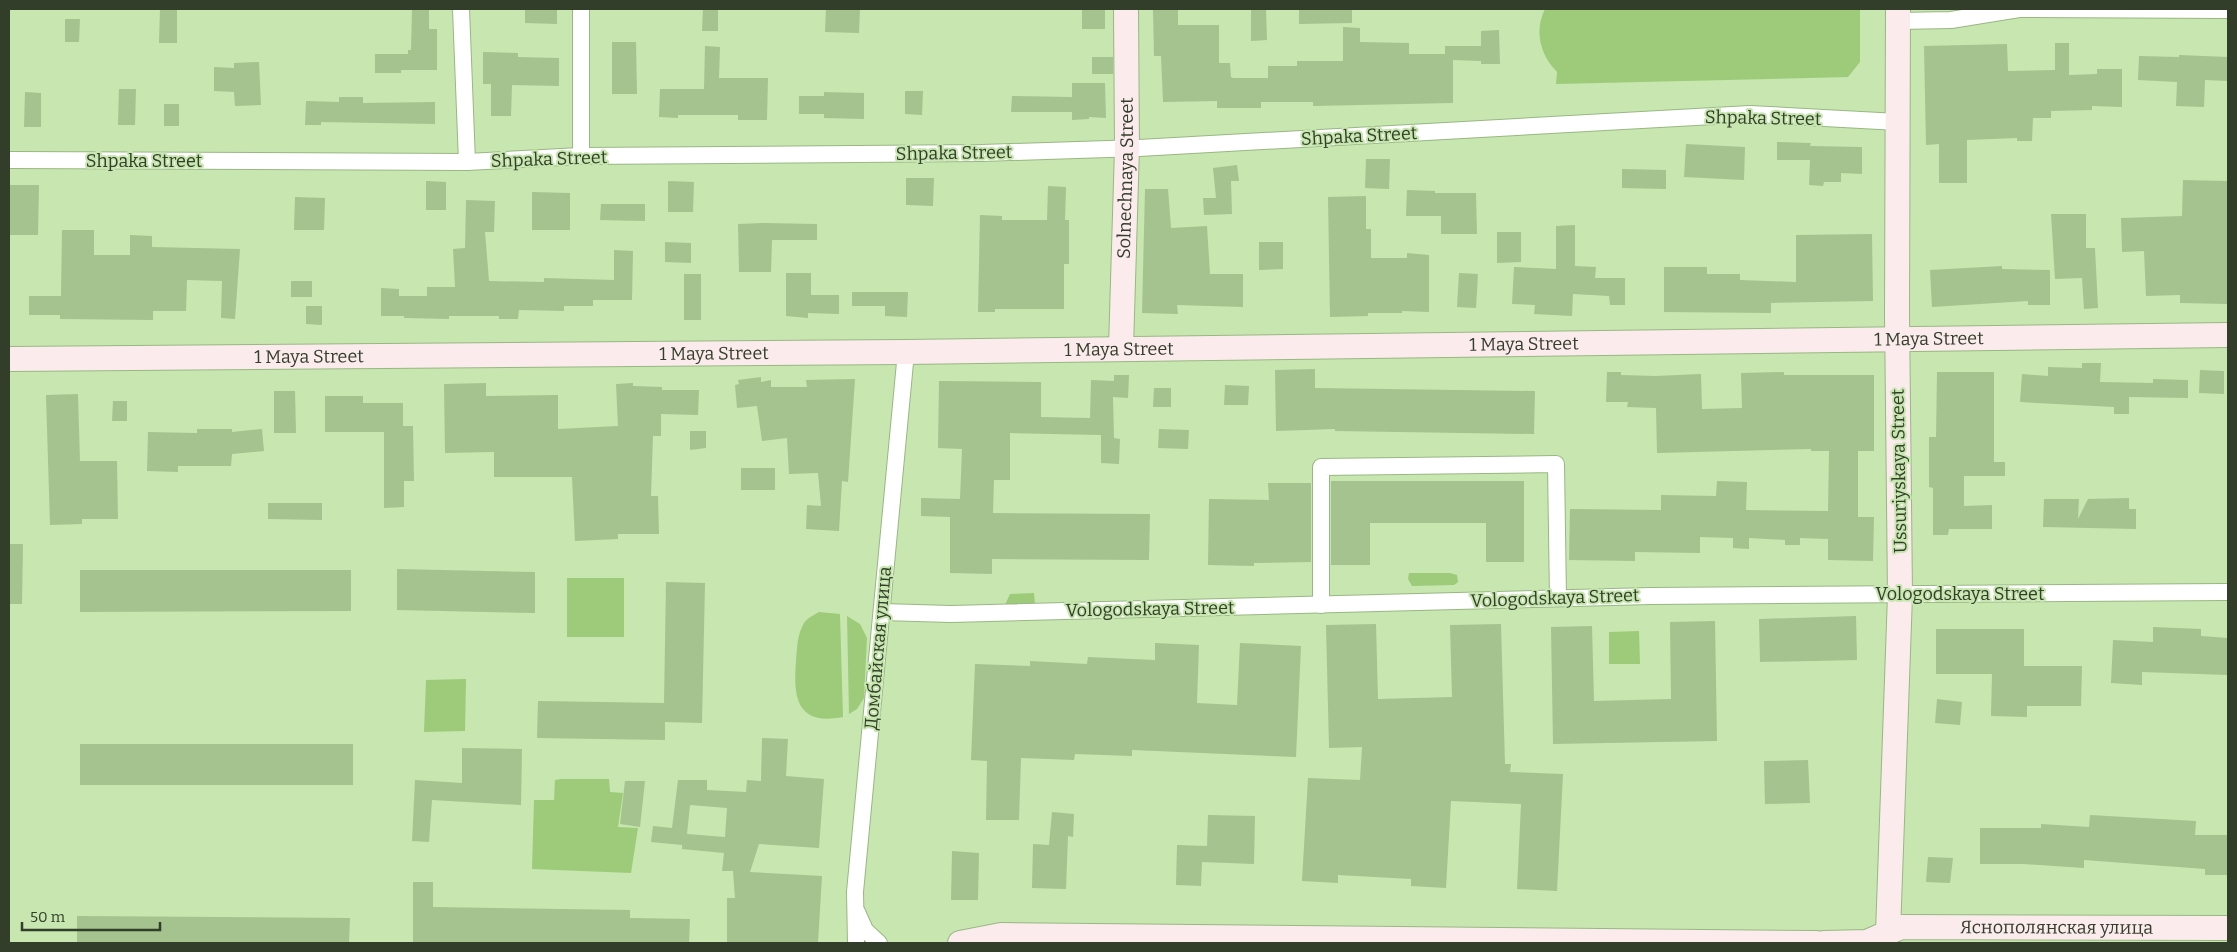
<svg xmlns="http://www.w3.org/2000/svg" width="2237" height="952" viewBox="0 0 2237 952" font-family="Bitter,serif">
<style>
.green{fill:#9dcb79}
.building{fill:#a4c38e;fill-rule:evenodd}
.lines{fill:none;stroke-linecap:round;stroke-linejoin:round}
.street-casing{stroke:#99b783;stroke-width:18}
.secondary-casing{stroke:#99b783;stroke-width:26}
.street{stroke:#fff;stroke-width:16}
.secondary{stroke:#fcebed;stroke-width:24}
.labels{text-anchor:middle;stroke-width:4;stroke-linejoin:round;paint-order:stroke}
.street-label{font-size:18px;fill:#323e29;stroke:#c7e6b0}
</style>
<rect width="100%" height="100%" fill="#c7e6b0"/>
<g class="green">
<path d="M1545,9H1860V62L1848,77L1556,84L1557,72C1540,55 1534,31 1545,9Z"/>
<polygon points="1409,573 1450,573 1457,575 1458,582 1454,585 1412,586 1408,579"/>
<rect x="567" y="578" width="57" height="59"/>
<polygon points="1034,593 1035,604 1005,605 1010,594"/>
<path d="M819,612L840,614L843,717C797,726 793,698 796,661C797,650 797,637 802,627C805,619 812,616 819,612Z"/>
<polygon points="847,616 860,624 867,638 864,698 857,709 849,714"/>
<polygon points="1639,631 1640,664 1609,664 1609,632"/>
<polygon points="466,679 465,731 424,732 426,680"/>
<polygon points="561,779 609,779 610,792 623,793 618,827 638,828 631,873 532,869 534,800 554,800 555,780"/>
</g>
<g class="building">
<polygon points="160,9 177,9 177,43 159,43"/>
<polygon points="412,9 429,9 429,29 437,29 437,70 401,70 401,73 375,73 375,54 408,54 408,50 411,50"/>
<polygon points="525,9 557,9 557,24 525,23"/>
<polygon points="703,9 718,9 718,31 702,31"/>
<polygon points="826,9 860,9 859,33 825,32"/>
<rect x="1082" y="9" width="23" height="20"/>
<polygon points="1153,9 1178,9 1178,25 1219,25 1219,63 1230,63 1231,77 1233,78 1268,78 1268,66 1297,66 1297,61 1343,61 1343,27 1360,28 1360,42 1409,43 1409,54 1445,54 1445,46 1481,46 1481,31 1499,30 1500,64 1481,64 1481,61 1453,60 1453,103 1313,106 1313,102 1261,102 1261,108 1217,108 1217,101 1163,102 1161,56 1154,56"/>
<polygon points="1251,9 1266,9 1267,40 1251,41"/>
<polygon points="1299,9 1352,9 1352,23 1299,24"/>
<polygon points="65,19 80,19 79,42 65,42"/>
<polygon points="612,42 636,42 637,94 612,94"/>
<polygon points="2055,43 2069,43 2069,75 2097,74 2097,69 2122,69 2122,107 2092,106 2092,110 2051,111 2051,118 2033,118 2032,141 2017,141 2017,138 1967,140 1967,183 1939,183 1939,144 1926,145 1924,46 2007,44 2008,71 2055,70"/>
<polygon points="705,46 720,47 719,78 768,78 767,120 738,120 738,115 678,115 678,118 659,117 660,89 704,89"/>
<polygon points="483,52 518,53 518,57 559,58 559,86 512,85 511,116 491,116 491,84 483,84"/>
<polygon points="2179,55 2228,57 2228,81 2205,80 2204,107 2176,106 2177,82 2138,80 2139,56 2179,57"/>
<rect x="1092" y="57" width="21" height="17"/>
<polygon points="259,62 261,105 235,106 234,92 214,91 214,67 234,68 234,63"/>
<polygon points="1072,83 1105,83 1106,118 1089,117 1089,119 1072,120 1072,112 1011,112 1012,96 1072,97"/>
<polygon points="119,89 136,89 135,125 118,125"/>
<polygon points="905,91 923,91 922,115 905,114"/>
<polygon points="25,92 41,93 41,127 24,127"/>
<polygon points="824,92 864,93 864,119 824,118 824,114 799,114 799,96 824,96"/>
<polygon points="339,97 363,97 363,103 435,102 435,124 321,122 321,125 305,125 306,101 339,102"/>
<rect x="164" y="104" width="15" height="22"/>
<polygon points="1777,142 1811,143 1810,146 1862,147 1862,174 1841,173 1841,182 1824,182 1823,186 1809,185 1810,160 1777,160"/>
<polygon points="1686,144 1745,147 1744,180 1684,177"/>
<polygon points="1366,159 1390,159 1389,189 1365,188"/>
<polygon points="1237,165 1239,181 1231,181 1232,214 1204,215 1203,198 1216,198 1213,168"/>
<polygon points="1622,169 1666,170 1666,189 1622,188"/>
<polygon points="906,178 934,178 933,206 906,205"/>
<polygon points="2183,180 2228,181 2228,304 2180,303 2180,295 2146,296 2144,251 2122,252 2121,218 2182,216"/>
<polygon points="426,181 446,182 446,210 426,210"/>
<polygon points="668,181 694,182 693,212 668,212"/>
<polygon points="9,185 39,185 38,235 9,235"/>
<polygon points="1048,186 1066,187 1065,220 1069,220 1069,264 1064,264 1064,309 995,309 995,312 978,312 980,215 1002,216 1002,220 1047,220"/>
<polygon points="1145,189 1168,189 1171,228 1207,226 1210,274 1243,274 1243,307 1177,305 1178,314 1142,313"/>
<polygon points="1407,190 1435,191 1435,193 1476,193 1477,234 1441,234 1441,216 1406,216"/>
<polygon points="532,192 570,193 570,230 532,230"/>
<polygon points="1366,196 1366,229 1371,229 1371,258 1407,258 1407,253 1429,255 1429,312 1402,311 1402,313 1368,313 1368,316 1330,317 1328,197"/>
<polygon points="295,197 325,198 324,230 294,230"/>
<polygon points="466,200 495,201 494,232 485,232 489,281 544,282 544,278 614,280 614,250 633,251 632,300 593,300 593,306 564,306 564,311 519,310 518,319 499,319 499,316 449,316 449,319 404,318 404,316 381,316 381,288 399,289 399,296 427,296 427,287 455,287 453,249 465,248"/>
<polygon points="601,204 645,204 645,221 600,220"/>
<polygon points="2051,214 2086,214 2086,248 2095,248 2098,308 2084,309 2082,278 2055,279"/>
<polygon points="763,223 817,224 817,240 772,240 771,272 739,272 738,224"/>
<polygon points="1575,225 1575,266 1596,267 1595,278 1625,278 1625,305 1610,305 1609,296 1573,294 1572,316 1534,314 1535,305 1512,304 1514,267 1556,269 1556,226"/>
<polygon points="62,230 94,230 94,255 130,255 130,235 152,236 152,247 240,249 235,319 221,318 222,281 187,280 186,311 153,311 153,320 60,319 60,315 29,315 29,296 61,296"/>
<polygon points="1497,232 1521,232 1521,262 1497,263"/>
<polygon points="1872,234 1873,301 1771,303 1771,313 1664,312 1664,267 1707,267 1707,274 1740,274 1740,280 1796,282 1796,235"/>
<polygon points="665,242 691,243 691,263 665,262"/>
<polygon points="1259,242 1283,242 1283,269 1259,270"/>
<polygon points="2002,266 2002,269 2050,270 2050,305 2028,305 2028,301 1932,307 1930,270"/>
<polygon points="786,273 811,273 811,295 839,295 839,314 808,313 808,318 786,316"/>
<polygon points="1459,273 1478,274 1476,308 1457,307"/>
<rect x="684" y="274" width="17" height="46"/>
<rect x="291" y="281" width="21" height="16"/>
<polygon points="852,292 908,292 907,317 885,316 885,306 852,306"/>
<polygon points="306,306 322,306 322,325 306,324"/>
<polygon points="2082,363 2101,363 2100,382 2153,383 2153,379 2188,380 2188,398 2129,397 2129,414 2114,414 2114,407 2020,402 2022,374 2048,376 2048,367 2082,368"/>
<polygon points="1315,369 1315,388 1535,391 1534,434 1335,431 1335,429 1276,431 1275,370"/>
<polygon points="2200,370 2224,371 2224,394 2199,393"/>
<polygon points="1607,372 1621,372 1621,375 1655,376 1701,374 1702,409 1742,408 1741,373 1784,372 1784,375 1874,375 1874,451 1858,451 1858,517 1874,517 1873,561 1828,560 1828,539 1800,538 1800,545 1785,545 1785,540 1749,538 1749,549 1733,548 1733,538 1700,537 1700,553 1635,552 1635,561 1569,560 1570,509 1661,510 1661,495 1716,496 1717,481 1747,482 1746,510 1828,511 1829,451 1811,451 1811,449 1657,453 1656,408 1627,407 1628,402 1606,402"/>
<polygon points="1937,372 1994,372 1994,462 2005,462 2005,476 1964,476 1964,506 1992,505 1992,529 1949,529 1948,535 1933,535 1933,488 1929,487 1929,437 1936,437"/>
<polygon points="1114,375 1129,375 1128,398 1113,397 1114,438 1120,439 1119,464 1101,463 1101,435 1010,433 1010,480 994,480 993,513 1150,514 1149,560 992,559 992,574 950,573 950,517 921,516 921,498 960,499 962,449 938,448 939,381 1041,382 1041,417 1090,418 1091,380 1114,381"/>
<polygon points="761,377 761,382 771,380 771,387 807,387 806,380 855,379 848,482 842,481 839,531 806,529 807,505 821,506 818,473 789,474 787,438 762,441 757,406 737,408 735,385 739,384 738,380"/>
<polygon points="486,383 486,396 558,395 558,429 618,426 616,384 633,383 633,386 662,387 662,390 699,390 698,415 661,414 661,436 653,436 651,496 658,496 659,534 618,534 618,539 575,541 572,477 494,477 494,452 445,453 444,384"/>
<polygon points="1225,385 1249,386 1248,405 1224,405"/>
<polygon points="1154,388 1171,388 1171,407 1153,407"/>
<polygon points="274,391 295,391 296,433 274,433"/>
<polygon points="78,394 80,461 117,461 118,519 82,519 82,524 50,525 46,395"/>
<polygon points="325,396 363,396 363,403 403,403 403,426 413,426 414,481 404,481 404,507 384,508 384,432 325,432"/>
<polygon points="113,401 127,401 127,421 112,421"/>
<polygon points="197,429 232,429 232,432 262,429 264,451 232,454 231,466 178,466 178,472 147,471 148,432 197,433"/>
<polygon points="1159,429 1189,430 1188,449 1158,448"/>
<polygon points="690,431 706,431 706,448 690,450"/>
<rect x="741" y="468" width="34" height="22"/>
<polygon points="1331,481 1524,481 1524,562 1486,562 1486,523 1370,523 1370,565 1331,565"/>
<polygon points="1268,483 1311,483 1311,562 1254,563 1254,566 1208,565 1209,499 1269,500"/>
<polygon points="2129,498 2129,509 2136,509 2136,529 2043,527 2044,499 2079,499 2078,519 2088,499"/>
<polygon points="268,503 322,503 322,520 268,519"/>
<polygon points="9,544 23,544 22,604 9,604"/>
<polygon points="397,569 535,572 535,613 397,610"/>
<polygon points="80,570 351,570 351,611 80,612"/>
<polygon points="666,582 705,583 702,723 665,722 665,740 537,738 538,701 664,703"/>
<polygon points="1856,616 1857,660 1760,662 1759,619"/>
<polygon points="1715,621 1717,741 1553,744 1551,627 1592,626 1594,701 1671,699 1670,622"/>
<polygon points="1376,624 1378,699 1452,697 1450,625 1501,624 1505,764 1511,764 1510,772 1563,774 1557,891 1517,889 1521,804 1451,801 1446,888 1411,886 1411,879 1338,875 1338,883 1302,881 1308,778 1360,780 1362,747 1329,748 1326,625"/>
<polygon points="2153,627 2201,629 2201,636 2228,638 2228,675 2142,672 2142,685 2111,683 2113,640 2153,642"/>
<polygon points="1936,629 2024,629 2024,666 2082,666 2081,706 2027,706 2027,717 1991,716 1992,674 1936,674"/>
<polygon points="1155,643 1199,645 1197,703 1237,705 1240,643 1301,646 1296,757 1132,750 1132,756 1075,754 1074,760 1021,758 1019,820 986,820 987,761 971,760 975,664 1030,666 1030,661 1087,664 1088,657 1155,660"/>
<polygon points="1937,699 1962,702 1960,725 1935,723"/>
<path d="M762,738L788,739L786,776L824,779L819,848L759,844L750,872L822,876L818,943H727V898H735L733,871H722L724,853L682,849V845L651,842L653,826L672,828L678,780H707V790L746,792L747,780L761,781ZM690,805L727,808L725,837L687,834Z"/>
<rect x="80" y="744" width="273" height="41"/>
<polygon points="462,748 522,749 521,805 432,800 429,842 412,841 415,780 462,783"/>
<polygon points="1808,760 1810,803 1765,804 1764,761"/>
<polygon points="625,781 645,781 640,827 620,824"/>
<polygon points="1052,812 1074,814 1073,837 1068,836 1066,889 1032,888 1033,844 1049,845"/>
<polygon points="1208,815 1255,816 1254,864 1202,862 1201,886 1176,885 1177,845 1207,846"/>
<polygon points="2090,815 2196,821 2195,835 2228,835 2228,875 2205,875 2205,869 2084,860 2084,868 2024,864 1980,864 1980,828 2041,828 2041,824 2089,827"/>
<polygon points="952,851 979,853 978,900 951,900"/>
<polygon points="1928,857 1953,858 1950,883 1926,882"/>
<polygon points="413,882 433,882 433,907 630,910 630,918 690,919 689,943 413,943"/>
<polygon points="77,916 350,918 349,943 77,943"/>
</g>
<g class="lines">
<g class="street-casing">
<g id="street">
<polyline points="461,9 467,162"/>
<polyline points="1898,21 1951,20 2019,9 2228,10"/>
<polyline points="581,156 581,9"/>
<polyline points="9,160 467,162 581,156 982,153 1139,148 1750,114 1898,122"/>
<polyline points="1321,605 1321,467 1556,464 1558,598"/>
<polyline points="882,612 951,614 1651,596 2228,592"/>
<polyline points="857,912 865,930 879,943"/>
<polyline points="856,943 855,892 906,352"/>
</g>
</g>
<g class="secondary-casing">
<g id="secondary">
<path id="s1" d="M1121,348L1127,148L1126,9"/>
<path id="s2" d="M9,359L906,352L2228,335"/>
<polyline points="1888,933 1900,595 1897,314 1898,9"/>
<polyline points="960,943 1001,935 1816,943"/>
<path id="s3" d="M1824,943L1867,942L1901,927L2228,928"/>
</g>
</g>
<use href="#street" class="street"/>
<use href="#secondary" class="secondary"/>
</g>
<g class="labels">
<g class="street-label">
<text transform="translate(1763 118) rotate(1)" y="6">Shpaka Street</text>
<text transform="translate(1359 136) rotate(-3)" y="6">Shpaka Street</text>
<text transform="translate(954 153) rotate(-1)" y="6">Shpaka Street</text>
<text transform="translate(549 159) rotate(-2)" y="6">Shpaka Street</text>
<text x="144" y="167">Shpaka Street</text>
<text dy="6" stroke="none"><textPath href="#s1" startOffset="170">Solnechnaya Street</textPath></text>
<text dy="6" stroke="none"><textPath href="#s2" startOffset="1920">1 Maya Street</textPath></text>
<text dy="6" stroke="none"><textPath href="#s2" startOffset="1515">1 Maya Street</textPath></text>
<text dy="6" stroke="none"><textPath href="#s2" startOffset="1110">1 Maya Street</textPath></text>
<text dy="6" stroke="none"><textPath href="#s2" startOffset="705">1 Maya Street</textPath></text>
<text dy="6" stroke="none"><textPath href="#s2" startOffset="300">1 Maya Street</textPath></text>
<text transform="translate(1899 471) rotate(-91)" y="6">Ussuriyskaya Street</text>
<text x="1960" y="600">Vologodskaya Street</text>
<text transform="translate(1555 598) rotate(-2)" y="6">Vologodskaya Street</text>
<text transform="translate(1150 609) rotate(-1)" y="6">Vologodskaya Street</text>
<text transform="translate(878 648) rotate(-85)" y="6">Домбайская улица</text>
<text dy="6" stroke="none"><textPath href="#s3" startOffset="236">Яснополянская улица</textPath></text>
</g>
</g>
<rect width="2237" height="952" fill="none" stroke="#323e29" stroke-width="20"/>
<path d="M22 922v8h138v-8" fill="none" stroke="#323e29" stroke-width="2.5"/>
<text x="30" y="922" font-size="15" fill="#323e29" stroke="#c7e6b0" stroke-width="4" paint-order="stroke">50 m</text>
</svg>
